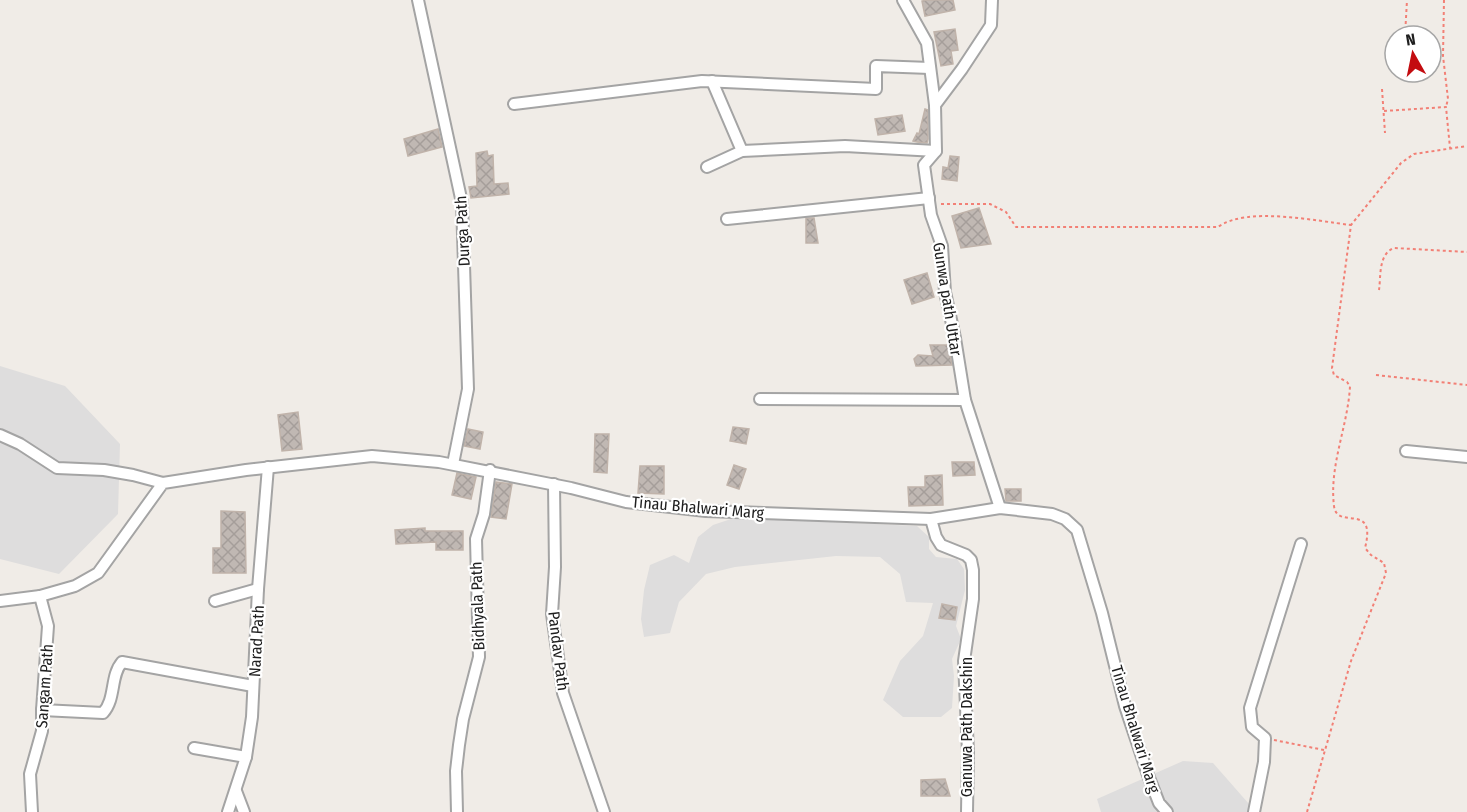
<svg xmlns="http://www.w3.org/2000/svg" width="1467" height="812" viewBox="0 0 1467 812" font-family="'Fira Sans Condensed',sans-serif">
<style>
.residential{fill:#dedddd}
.building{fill:url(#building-cross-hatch);stroke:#c0b3aa;stroke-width:1.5}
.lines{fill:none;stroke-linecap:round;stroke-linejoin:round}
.minor-casing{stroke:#a4a4a4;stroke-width:14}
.path{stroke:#f28076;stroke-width:2;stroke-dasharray:3 3;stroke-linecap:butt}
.minor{stroke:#fff;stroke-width:10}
.labels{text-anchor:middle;stroke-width:4.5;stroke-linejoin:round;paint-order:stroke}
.street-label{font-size:16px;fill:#202020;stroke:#fff}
</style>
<defs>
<pattern id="building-cross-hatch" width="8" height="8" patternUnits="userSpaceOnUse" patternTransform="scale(1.5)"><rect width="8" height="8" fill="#c0b8b3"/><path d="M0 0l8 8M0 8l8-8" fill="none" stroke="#a59e9a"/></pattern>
</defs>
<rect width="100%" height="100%" fill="#f0ece7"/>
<g class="residential">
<polygon points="0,366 65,386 120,444 118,514 59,574 0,559"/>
<polygon points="763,516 789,520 917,526 929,537 929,549 936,557 957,559 964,569 965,590 956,626 961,639 952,659 954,676 952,708 941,717 903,717 883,700 900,661 923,636 933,603 906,602 900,574 880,557 836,556 735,567 706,574 679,602 670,633 644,637 641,619 644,590 650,565 674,555 689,563 698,537 713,525 731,519"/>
<polygon points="1183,761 1213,763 1256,812 1101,812 1097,799"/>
</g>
<g class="building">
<polygon points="927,0 953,0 955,10 925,16 922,1"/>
<polygon points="955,29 958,50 951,51 953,64 941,66 934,32"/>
<polygon points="925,109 928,110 928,139 927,143 917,142 913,141 917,133 919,134"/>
<polygon points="902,115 905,131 878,135 875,119"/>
<polygon points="438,129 442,147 408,156 404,139"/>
<polygon points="487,151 488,156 493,155 494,184 508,183 509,194 471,198 469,187 477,186 476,153"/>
<polygon points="950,156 959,157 957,181 942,179 943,167 948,168"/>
<polygon points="979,208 991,244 961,248 952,216"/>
<polygon points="806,218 814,218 818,243 806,243"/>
<polygon points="927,273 934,297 912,304 904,280"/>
<polygon points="930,345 948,345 952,365 916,366 914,359 918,355 933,356"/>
<polygon points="298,412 302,449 282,451 278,415"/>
<polygon points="733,427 749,429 746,444 730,441"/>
<polygon points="468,429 483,432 480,449 464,446"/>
<polygon points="595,434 609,434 607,473 594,472"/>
<polygon points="952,462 974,462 975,475 953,476"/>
<polygon points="734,465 746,469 739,489 727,485"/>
<polygon points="640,466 664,466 664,494 638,493"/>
<polygon points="457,473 476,477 471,499 452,495"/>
<polygon points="942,475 943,505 909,506 908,487 925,487 925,476"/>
<polygon points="496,482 512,484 506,519 491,517"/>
<polygon points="1005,489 1021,489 1021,501 1006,501"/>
<polygon points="221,511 245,512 246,573 213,573 213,548 221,548"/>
<polygon points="425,528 425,531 463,531 463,550 436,550 436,542 396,544 395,530"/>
<polygon points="942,604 957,607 955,620 939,618"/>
<polygon points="945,779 950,796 921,796 921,780"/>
</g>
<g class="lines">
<g class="minor-casing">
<g id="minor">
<polyline points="418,0 462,203 468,389 453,464"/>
<polyline points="903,0 927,43 935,105"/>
<polyline points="992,0 991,25 962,69 935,105 936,151 924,165 931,215 942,246 945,292 955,338 965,400 1000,508"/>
<polyline points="712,81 742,151"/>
<polyline points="514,104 702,81 876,89 876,66 930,68"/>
<polyline points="707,167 742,151 845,146 936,151"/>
<polyline points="727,219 929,198"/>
<polyline points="760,399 965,400"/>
<polyline points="0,435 20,444 57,468 104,470 133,475 163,483"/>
<polyline points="1406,451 1467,457"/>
<polyline points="554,484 555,567 552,614 563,693 604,812"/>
<polyline points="931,519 936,537 941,545 966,555 971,560 973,570 973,599 964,661 968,753 967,812"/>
<polyline points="0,601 40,596 75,586 98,573 163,483 246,470 372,456 439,462 571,488 626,502 706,511 931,519 1000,508 1052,514 1065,519 1077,530 1102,613 1125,706 1148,775 1159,803 1167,812"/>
<polyline points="215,601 258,589"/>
<path d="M42,710L103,713C116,699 110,676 122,662L253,686"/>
<polyline points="194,748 246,757"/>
<polyline points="236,791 244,812"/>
<polyline points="32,812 30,774 42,731 42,710 48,626 40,596"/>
<polyline points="228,812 246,757 252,717 258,589 268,467"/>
<polyline points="457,812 456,771 459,745 463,719 479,657 476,539 484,514 490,470"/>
<polyline points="1254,812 1264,762 1265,738 1252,727 1250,708 1301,544"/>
</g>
</g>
<g class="path">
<polyline points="1444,0 1443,56 1448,99 1446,107"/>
<polyline points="1405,36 1407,0"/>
<polyline points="1382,89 1385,133"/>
<polyline points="1384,111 1446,107 1450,148"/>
<path d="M941,204H990L1006,212L1016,227H1218C1247,206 1316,221 1351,225"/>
<path d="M1379,290C1381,277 1378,254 1394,248L1467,252"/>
<polyline points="1376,375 1467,385"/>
<polyline points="1274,740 1324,750"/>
<path d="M1307,812L1351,661L1386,573L1384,563L1371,555L1365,548C1377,501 1337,531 1334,506C1329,465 1348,426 1350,386L1347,382L1334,375L1332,368L1351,225L1401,163L1414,154L1467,146"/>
</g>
<use href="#minor" class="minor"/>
</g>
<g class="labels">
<g class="street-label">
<text transform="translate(462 231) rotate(-93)" y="6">Durga Path</text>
<text transform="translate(948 299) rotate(81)" y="6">Gunwa path Uttar</text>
<text transform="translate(698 507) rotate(5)" y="6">Tinau Bhalwari Marg</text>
<text transform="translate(477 606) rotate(-92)" y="6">Bidhyala Path</text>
<text transform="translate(256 641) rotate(-87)" y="6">Narad Path</text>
<text transform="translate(559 651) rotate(83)" y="6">Pandav Path</text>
<text transform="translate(44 686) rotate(-86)" y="6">Sangam Path</text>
<text transform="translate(966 727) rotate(-90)" y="6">Ganuwa Path Dakshin</text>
<text transform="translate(1136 729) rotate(73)" y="6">Tinau Bhalwari Marg</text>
</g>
</g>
<g transform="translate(1413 54) rotate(351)"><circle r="28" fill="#ffffff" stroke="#a6a6a6" stroke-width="1.5"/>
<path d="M0-4.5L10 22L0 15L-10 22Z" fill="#c30c10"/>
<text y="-9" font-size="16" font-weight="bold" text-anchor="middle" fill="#202020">N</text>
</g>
</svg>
